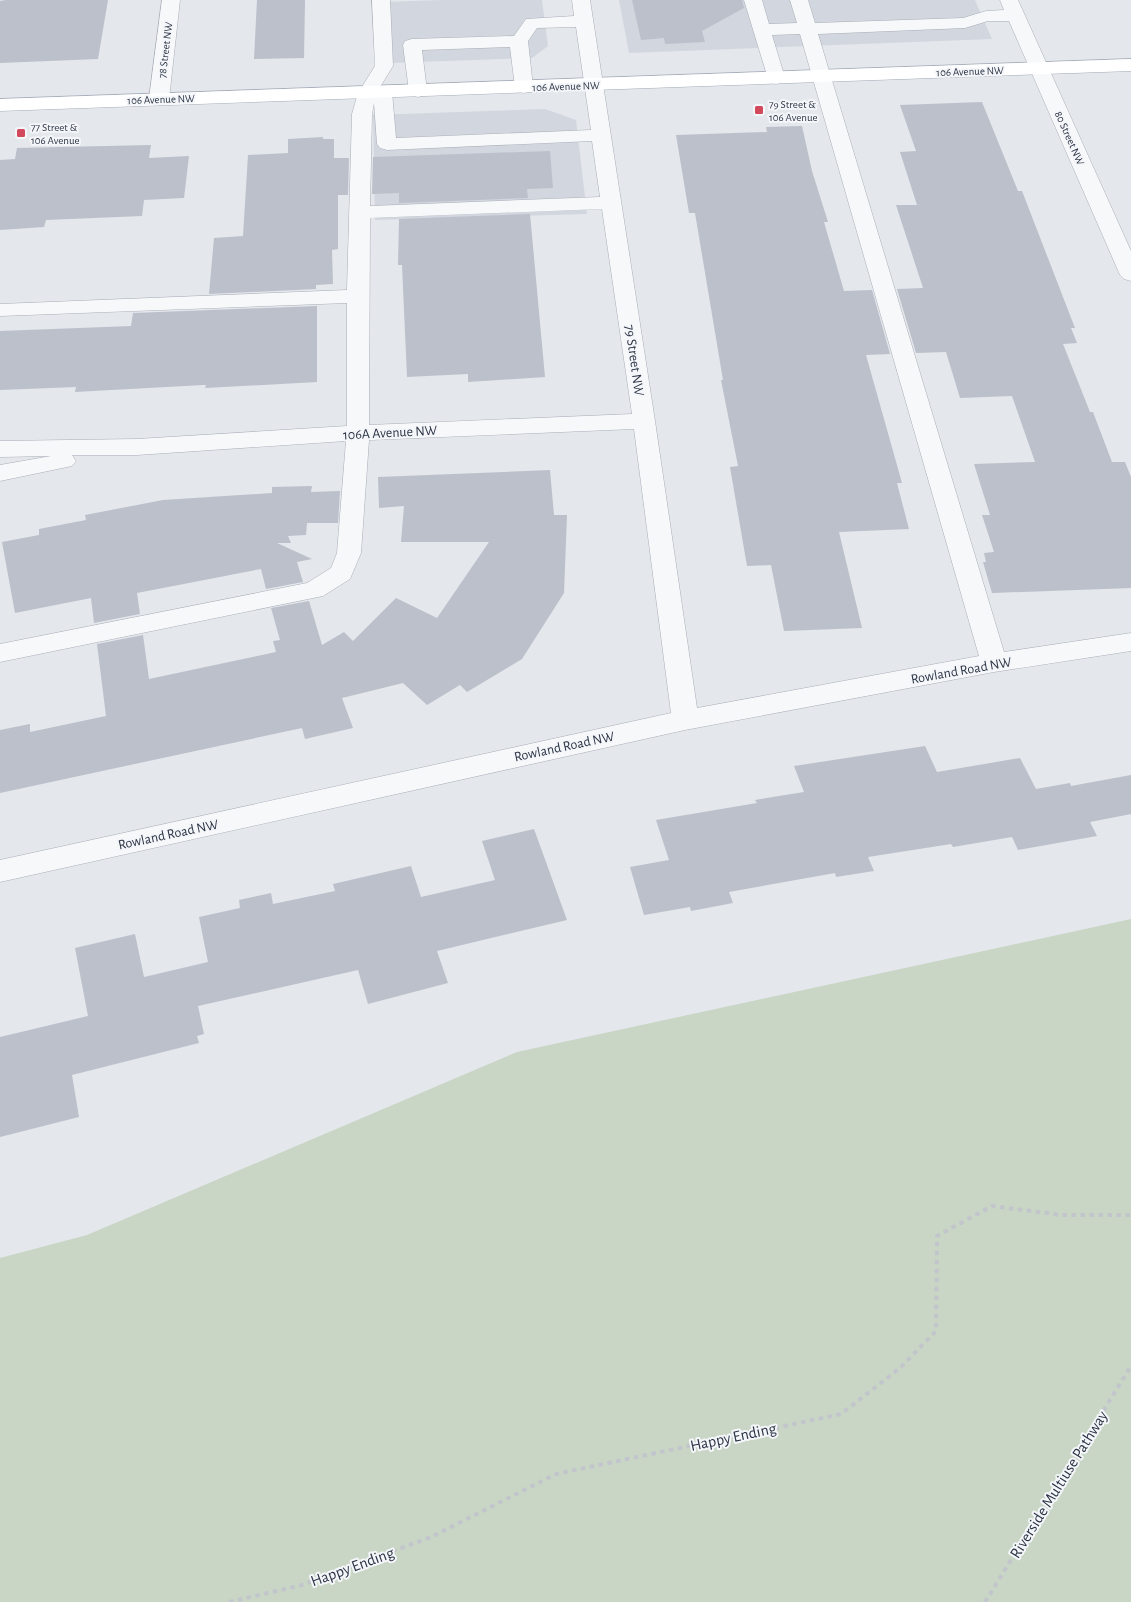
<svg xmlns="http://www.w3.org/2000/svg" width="1131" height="1602" viewBox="0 0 1131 1602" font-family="'Alegreya Sans',sans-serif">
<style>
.built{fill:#d2d6de}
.green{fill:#c9d6c5}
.building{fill:#bbc0ca}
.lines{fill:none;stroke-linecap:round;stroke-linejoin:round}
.minor-casing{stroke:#a9aeb7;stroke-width:1}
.major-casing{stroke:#a3abb8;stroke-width:1}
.path{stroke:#c2c5cb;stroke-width:4;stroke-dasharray:4.5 4.5;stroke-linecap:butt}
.minor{fill:#f7f8fa;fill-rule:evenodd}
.major{fill:#fff;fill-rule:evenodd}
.poi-dot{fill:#d1495b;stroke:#f4f6f9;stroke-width:2}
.labels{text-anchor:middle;stroke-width:4;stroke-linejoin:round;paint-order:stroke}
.far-street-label{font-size:11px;fill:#2b3445;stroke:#f4f6f9}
.far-poi-label{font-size:11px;fill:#2b3445;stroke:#f4f6f9;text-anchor:start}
.street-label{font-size:14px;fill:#2b3445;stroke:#f4f6f9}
.near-street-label{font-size:16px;fill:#2b3445;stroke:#f4f6f9}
</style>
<rect width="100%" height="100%" fill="#e4e7ec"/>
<g class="built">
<polygon points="440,0 542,0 548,46 532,58 388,63 386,2"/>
<polygon points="619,0 975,0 992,39 629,53"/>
<polygon points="545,109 576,120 587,214 375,220 373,115"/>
</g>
<polygon class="green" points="1131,919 1131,1602 0,1602 0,1258 87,1235 517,1052"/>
<g class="building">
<polygon points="6,0 108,0 98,59 0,63 0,1"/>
<polygon points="257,0 305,0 304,58 254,59"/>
<polygon points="632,0 742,0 744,8 702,31 705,42 665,44 664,38 641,40"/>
<polygon points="982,102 1018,191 1022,191 1075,328 1071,328 1077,343 1063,344 1090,412 1093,412 1112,462 1125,462 1131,477 1131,588 992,593 983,562 986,562 984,553 994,552 982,515 990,515 974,464 1035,462 1012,396 960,398 946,352 916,353 897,289 923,288 896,205 917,205 900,152 916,151 900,105"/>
<polygon points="802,126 812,171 828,222 824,222 844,291 872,290 890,354 866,355 902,483 897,483 909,529 839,532 862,628 784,631 771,565 747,566 730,467 738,466 721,380 723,380 695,213 689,213 676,135 767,132 766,127"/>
<polygon points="323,137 323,139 334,139 334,158 349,158 348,195 338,195 338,249 332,250 333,284 316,285 316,289 209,294 214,238 243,236 248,155 288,153 288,139"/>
<polygon points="151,145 149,158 189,156 184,198 144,200 142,216 46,220 44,227 0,230 0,160 15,159 17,148"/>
<polygon points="550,151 553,188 527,189 528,198 399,203 399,193 372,194 373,157"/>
<polygon points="530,214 545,377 468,382 468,374 407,377 402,265 398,265 399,219"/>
<polygon points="317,306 317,382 205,388 206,385 203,385 75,392 76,387 0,390 0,331 131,326 133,313"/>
<polygon points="550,470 554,515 567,515 564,593 522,659 467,692 460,685 427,705 403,683 342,698 353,728 305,739 302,728 0,793 0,730 30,724 30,732 106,716 97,644 143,635 149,679 276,652 273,641 280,640 271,608 309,601 322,645 344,632 353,641 396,598 437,618 489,542 401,542 404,506 379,508 378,477"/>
<polygon points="312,486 311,492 340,491 338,523 307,523 306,535 288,536 291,543 277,543 312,559 297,562 303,582 266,589 261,569 137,593 140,614 94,623 91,598 15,613 2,542 39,535 39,529 86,520 85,515 163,500 272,493 272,487"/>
<polygon points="925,746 937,772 1020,758 1036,789 1070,783 1071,786 1131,775 1131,814 1090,822 1097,836 1018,850 1012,837 953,847 951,844 868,857 874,871 836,877 835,873 729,892 733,903 691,911 690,907 644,915 630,867 669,860 656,820 757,803 755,800 804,792 794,766"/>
<polygon points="534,829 567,920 437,951 448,983 368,1004 358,970 198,1006 204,1034 197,1036 199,1043 72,1075 79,1117 0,1137 0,1037 88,1016 75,948 135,934 144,977 208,962 199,917 240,908 239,900 271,893 273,904 335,891 333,884 411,866 421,897 495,880 482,841"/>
</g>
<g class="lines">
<g class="minor-casing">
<g id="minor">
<polygon points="162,0 180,0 169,99 166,103 159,105 152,103 149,99"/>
<path d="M372,0H390L393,66L380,87L390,88L392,92L396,138L591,130L576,27L537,28L528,41L533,87L531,91L524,93L517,91L515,87L510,47L422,50L427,91L425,95L418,97L411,95L409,91L403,45L405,41L412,39L514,36L526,19L574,16L572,0H590L655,421L697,708L979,656L800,34L772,35L785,78L783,82L776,84L769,82L744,0H762L769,24L797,23L790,0H808L815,23L963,18L986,11L1004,10L1000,0H1018L1131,251V281L1124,279L1120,275L1009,21H988L965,28L818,34L1004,652L1131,633V651L994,672L685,730L0,882V860L671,713L634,429L369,440L361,553L350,579L323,596L0,662V644L307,583L331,568L337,553L346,441L137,455H72L76,461L72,466L0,481V465L51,456L0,457V441L137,439L347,426V303L0,316V304L347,290L352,114L358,93L375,66ZM374,103L377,144L380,148L387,150L592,141L600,197L370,206L372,114ZM602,209L632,414L369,425L370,218Z"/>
</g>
</g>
<g class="major-casing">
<polygon id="major" points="1131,59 1131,71 0,111 0,99"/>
</g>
<g class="path">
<polyline points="229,1602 302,1585 431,1537 556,1474 841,1414 900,1368 936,1331 937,1236 992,1206 1062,1215 1131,1215"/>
<polyline points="985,1602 1131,1366"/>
</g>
<use href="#minor" class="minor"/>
<use href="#major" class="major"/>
</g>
<g class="poi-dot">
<rect x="754" y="105" width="10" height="10" rx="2.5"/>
<rect x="16" y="128" width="10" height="10" rx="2.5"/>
</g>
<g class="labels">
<g class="far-street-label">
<text transform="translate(165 50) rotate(-83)" y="4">78 Street NW</text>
<text transform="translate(970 71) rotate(-2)" y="4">106 Avenue NW</text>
<text transform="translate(566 86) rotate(-2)" y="4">106 Avenue NW</text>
<text transform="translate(161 99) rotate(-2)" y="4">106 Avenue NW</text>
<text transform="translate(1070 138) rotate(66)" y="4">80 Street NW</text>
</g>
<g class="far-poi-label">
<text x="769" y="108">79 Street &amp;<tspan x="769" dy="13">106 Avenue</tspan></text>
<text x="31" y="131">77 Street &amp;<tspan x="31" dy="13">106 Avenue</tspan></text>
</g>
<g class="street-label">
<text transform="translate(635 360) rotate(82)" y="5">79 Street NW</text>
<text transform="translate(390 432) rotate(-3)" y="5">106A Avenue NW</text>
<text transform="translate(961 670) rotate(-10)" y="5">Rowland Road NW</text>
<text transform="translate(564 746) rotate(-12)" y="5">Rowland Road NW</text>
<text transform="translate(168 834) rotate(-12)" y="5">Rowland Road NW</text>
</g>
<g class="near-street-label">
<text transform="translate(733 1436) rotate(-12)" y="6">Happy Ending</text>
<text transform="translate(1058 1484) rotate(-58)" y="6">Riverside Multiuse Pathway</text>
<text transform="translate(352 1566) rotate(-20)" y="6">Happy Ending</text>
</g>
</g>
</svg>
